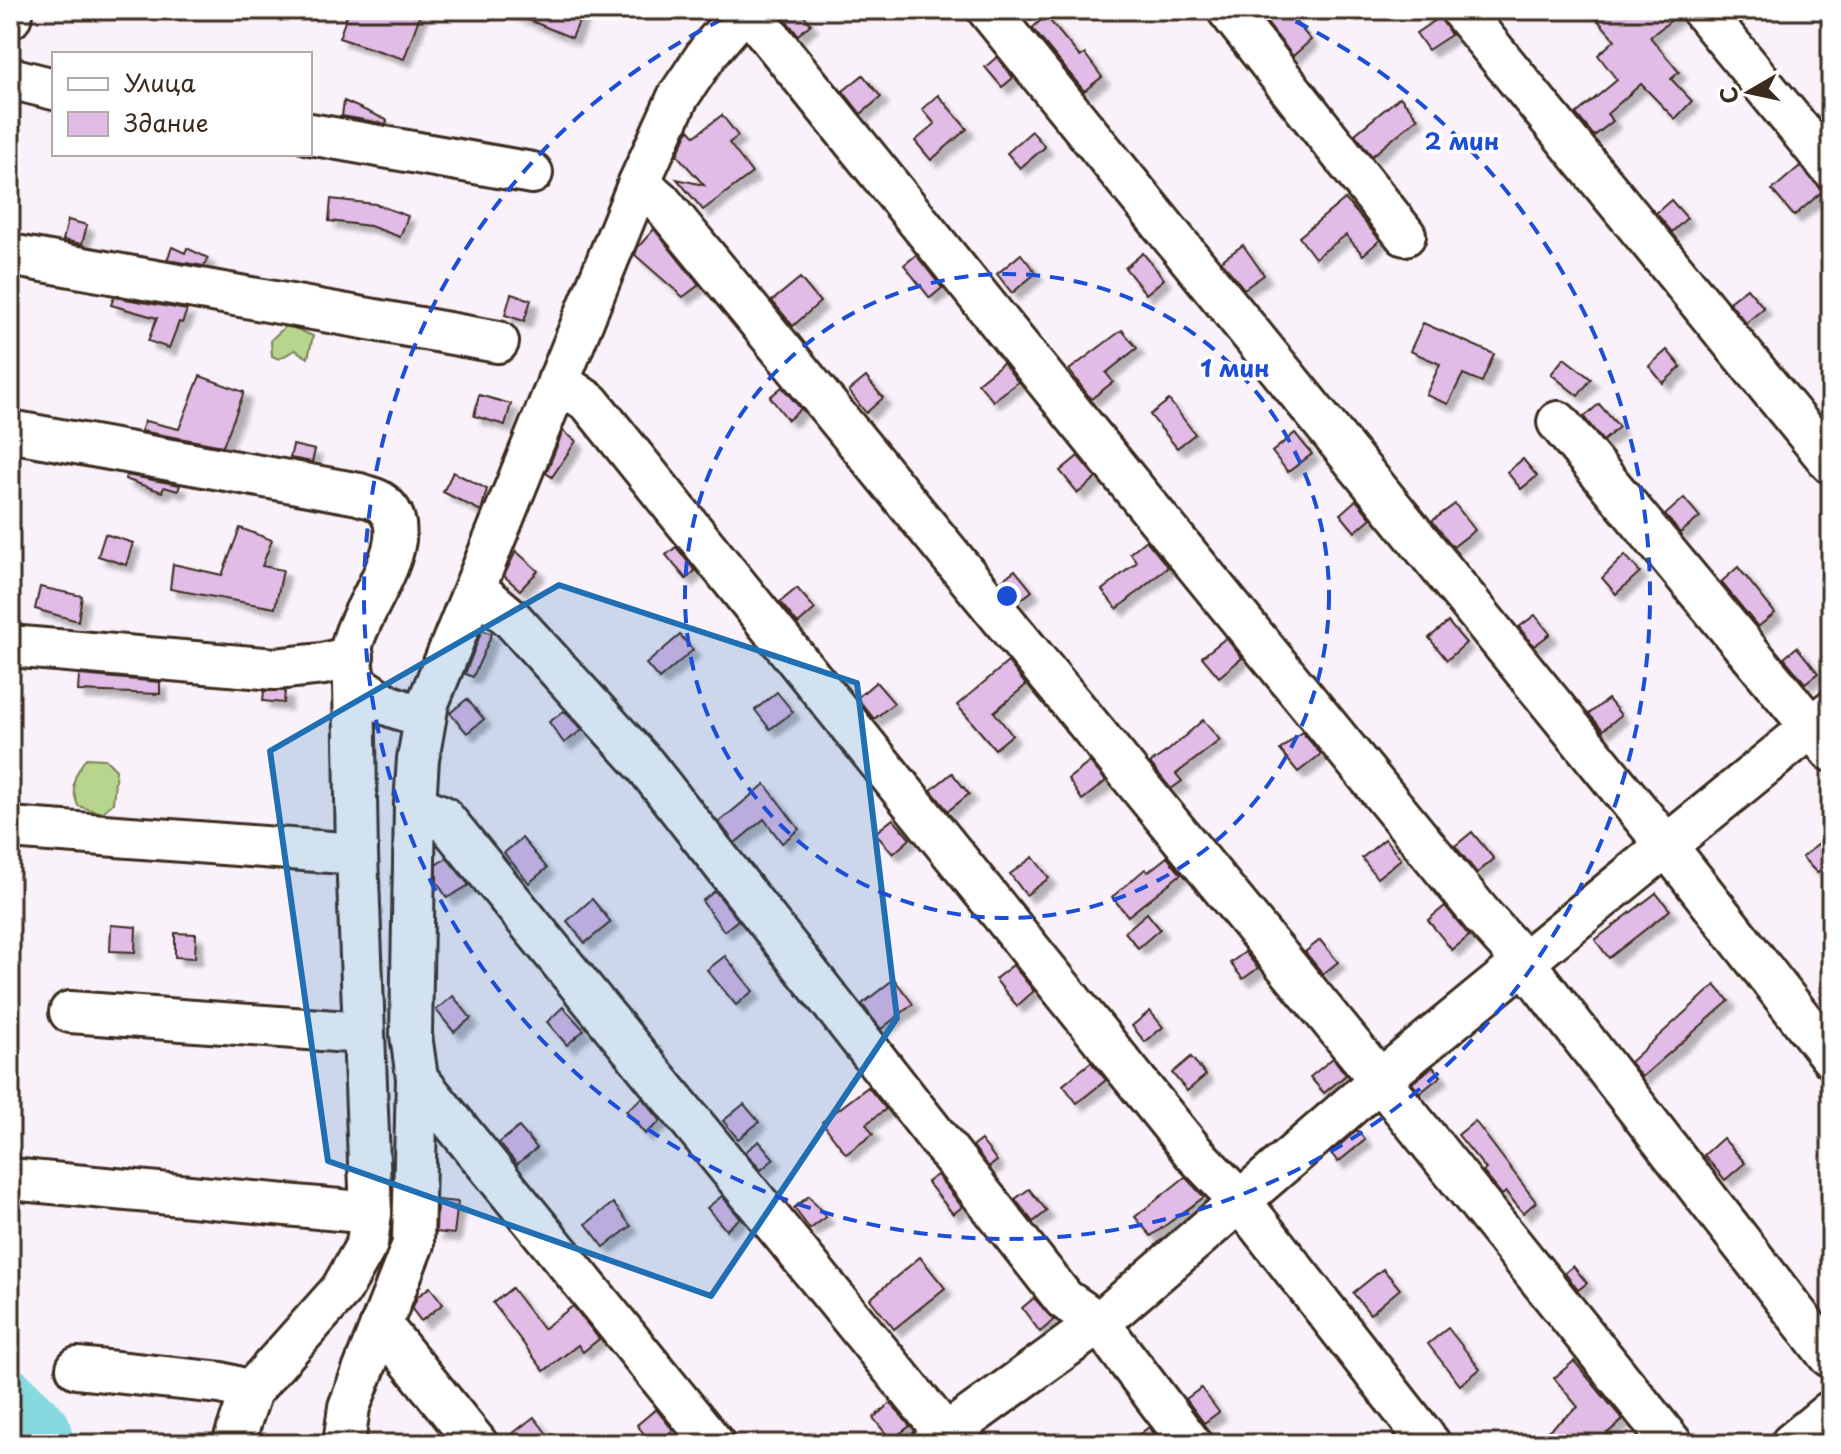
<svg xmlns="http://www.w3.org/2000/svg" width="1841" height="1454" viewBox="0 0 1841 1454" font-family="'Playpen Sans',sans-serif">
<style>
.green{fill:#b7d58d;stroke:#798056;stroke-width:2}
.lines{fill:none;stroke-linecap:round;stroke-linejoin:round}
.river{stroke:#87d9e0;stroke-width:48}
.building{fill:#e1bce6;stroke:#3b2a1e;stroke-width:2;filter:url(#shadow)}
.minor-casing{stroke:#3b2a1e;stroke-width:46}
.minor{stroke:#fff;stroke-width:40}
.marked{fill:#1f6fb2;fill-opacity:0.2;stroke:#1f6fb2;stroke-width:6;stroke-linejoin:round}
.ring{fill:none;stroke:#1d4ed8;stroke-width:4;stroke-dasharray:14 10}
.centre{fill:#1d4ed8;stroke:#fff;stroke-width:4}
.ring-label{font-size:24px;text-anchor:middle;font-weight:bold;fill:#1d4ed8;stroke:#fff;stroke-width:7;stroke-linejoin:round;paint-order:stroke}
</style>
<defs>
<filter id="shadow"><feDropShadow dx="7" dy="7" stdDeviation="2" flood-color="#0004"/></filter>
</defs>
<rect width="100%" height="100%" fill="#f9f2fa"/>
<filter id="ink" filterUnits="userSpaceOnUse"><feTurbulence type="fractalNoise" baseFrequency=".0125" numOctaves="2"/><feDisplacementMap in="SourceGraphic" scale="16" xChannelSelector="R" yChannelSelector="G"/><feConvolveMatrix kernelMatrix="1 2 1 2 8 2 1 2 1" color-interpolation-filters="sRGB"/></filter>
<g filter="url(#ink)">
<g class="green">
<polygon points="287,325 313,336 308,358 295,350 279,359 272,356 271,340"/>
<path d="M86,758L105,759L116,770L113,803L102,813L78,806C70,784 73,777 86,758Z"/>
</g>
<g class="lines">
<polyline class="river" points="10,1391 46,1426 50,1444"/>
</g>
<g class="building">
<polygon points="349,10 422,10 404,59 339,38"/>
<polygon points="505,10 569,10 582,15 572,38"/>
<polygon points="778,10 799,10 811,24 798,35"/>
<polygon points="1257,10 1285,10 1311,40 1293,56"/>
<polygon points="1589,10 1680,10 1679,14 1650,37 1679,72 1671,79 1692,101 1675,119 1641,84 1607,114 1613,121 1594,136 1576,114 1617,80 1598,55 1615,40"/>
<polygon points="1046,16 1080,57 1085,54 1102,77 1084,91 1032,28"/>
<polygon points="1440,17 1451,35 1428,50 1416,33"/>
<polygon points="997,57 1013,78 1002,87 985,67"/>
<polygon points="863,75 881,97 861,114 843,91"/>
<polygon points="938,95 967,129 931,160 915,141 935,124 922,109"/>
<polygon points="1400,97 1418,118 1372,156 1355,134"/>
<polygon points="344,101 387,120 386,124 342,116"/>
<polygon points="722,115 738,136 729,143 752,173 703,210 677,179 704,185 677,155 689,129 695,136"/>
<polygon points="1032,131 1045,147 1020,168 1007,153"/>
<polygon points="1800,166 1823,191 1794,216 1772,190"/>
<polygon points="331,199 375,204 408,216 400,237 370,226 329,221"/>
<polygon points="1345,199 1380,240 1363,255 1346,235 1315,258 1299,237"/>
<polygon points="1671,200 1687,218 1672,232 1656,213"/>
<polygon points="68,220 87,225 82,244 63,240"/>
<polygon points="654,229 699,285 683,297 635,255 638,247"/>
<polygon points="1243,245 1264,275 1244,289 1221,261"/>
<polygon points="172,247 185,253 187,248 208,258 204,266 167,260"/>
<polygon points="1143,253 1164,279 1146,294 1125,268"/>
<polygon points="1021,254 1036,273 1012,293 997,274"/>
<polygon points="916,255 942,288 930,298 904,265"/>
<polygon points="800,278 820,302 793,326 772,301"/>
<polygon points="1747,288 1764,308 1746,323 1729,302"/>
<polygon points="511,294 531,300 524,321 505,315"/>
<polygon points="114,297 187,310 182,323 179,322 169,348 148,341 157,318 111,305"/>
<polygon points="1423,323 1494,354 1482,382 1463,374 1448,404 1426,395 1440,364 1410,351"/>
<polygon points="1122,330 1137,348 1106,373 1113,382 1091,399 1069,370"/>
<polygon points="1667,350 1681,367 1663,383 1649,366"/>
<polygon points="1564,358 1591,379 1578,396 1551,374"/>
<polygon points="1003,363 1018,382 993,401 978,383"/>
<polygon points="200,376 244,392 223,446 141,431 145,421 179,429"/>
<polygon points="866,377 883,398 866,413 849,391"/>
<polygon points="782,387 801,409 788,420 770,397"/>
<polygon points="479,395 511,404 505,425 474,416"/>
<polygon points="1169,400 1195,434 1177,448 1150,415"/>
<polygon points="1599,404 1619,427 1603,441 1584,417"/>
<polygon points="563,431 576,441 552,477 546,473"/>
<polygon points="1295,433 1312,454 1288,472 1272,452"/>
<polygon points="293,445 315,450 312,462 290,458"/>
<polygon points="1078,456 1096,478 1078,493 1060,471"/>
<polygon points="1523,459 1537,476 1521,489 1507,472"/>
<polygon points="453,472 487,489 481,511 443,492"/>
<polygon points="126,475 180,485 178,491 164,487 162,492 125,479"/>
<polygon points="1684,498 1700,517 1680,533 1665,515"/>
<polygon points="1356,500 1371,518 1355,532 1340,514"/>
<polygon points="1455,504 1475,530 1453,547 1432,521"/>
<polygon points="240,528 272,540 262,566 283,570 275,608 170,589 173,564 222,575"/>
<polygon points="105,534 133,543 126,565 98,556"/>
<polygon points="1146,540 1168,567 1117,609 1102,590 1137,562 1130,553"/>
<polygon points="676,547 695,571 686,579 666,555"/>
<polygon points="516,551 538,571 520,590 504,576"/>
<polygon points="1625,555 1640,572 1616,594 1602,578"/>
<polygon points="1738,567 1775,613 1758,627 1721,582"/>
<polygon points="1015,570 1032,591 1018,602 1001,581"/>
<polygon points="40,587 82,596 78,621 35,609"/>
<polygon points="797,588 815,609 798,624 780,602"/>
<polygon points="1535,615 1550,634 1534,646 1519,627"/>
<polygon points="1448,622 1466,643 1447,660 1429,638"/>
<polygon points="482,630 492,634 473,677 465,674"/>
<polygon points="680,635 693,650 659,679 646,664"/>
<polygon points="1226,638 1242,658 1219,677 1202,657"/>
<polygon points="1797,647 1818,673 1805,683 1784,658"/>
<polygon points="1008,662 1026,685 994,712 1012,735 995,749 957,705"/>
<polygon points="79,675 160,682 160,694 78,691"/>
<polygon points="876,682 894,703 874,719 857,698"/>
<polygon points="264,691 285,691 284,703 263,701"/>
<polygon points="777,692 793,712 770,729 755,710"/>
<polygon points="467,699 484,719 467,733 450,713"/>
<polygon points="1608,699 1621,715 1603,730 1589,714"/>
<polygon points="564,711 582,730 564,743 549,722"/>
<polygon points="1203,720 1220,740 1176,774 1182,781 1171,789 1150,763 1169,750"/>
<polygon points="1302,732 1321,754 1298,772 1280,750"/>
<polygon points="1090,762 1106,781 1082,800 1068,779"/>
<polygon points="952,773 969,794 948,811 931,790"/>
<polygon points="765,784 799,829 782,843 764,819 735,843 719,822"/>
<polygon points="893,819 910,839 893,854 875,833"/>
<polygon points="1472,832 1494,859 1477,873 1455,846"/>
<polygon points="522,838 547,868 529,883 504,853"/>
<polygon points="1385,839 1401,859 1377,878 1362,858"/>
<polygon points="1819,844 1831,861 1817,873 1802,857"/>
<polygon points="1033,857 1049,878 1026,895 1010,874"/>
<polygon points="1167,857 1181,874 1128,916 1112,897 1145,869 1148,872"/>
<polygon points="447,858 469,885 447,898 437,882 437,864"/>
<polygon points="715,891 738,920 724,931 702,901"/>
<polygon points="1656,893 1670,910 1609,958 1595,940"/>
<polygon points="592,899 611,922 585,943 567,921"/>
<polygon points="1445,906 1469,936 1452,950 1428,920"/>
<polygon points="1147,913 1160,929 1138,948 1125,932"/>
<polygon points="111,925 136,927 135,952 110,951"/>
<polygon points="175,933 196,934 195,958 175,957"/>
<polygon points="1320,940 1338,962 1323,974 1305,952"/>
<polygon points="1245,952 1258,968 1243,979 1230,963"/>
<polygon points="725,956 753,991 736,1005 707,970"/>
<polygon points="1013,965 1034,991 1017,1006 995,979"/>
<polygon points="894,979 913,1004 881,1029 862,1004"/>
<polygon points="1715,985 1729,1001 1642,1077 1630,1062"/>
<polygon points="453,996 471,1018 454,1032 436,1010"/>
<polygon points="563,1007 584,1030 567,1045 547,1022"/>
<polygon points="1150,1011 1163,1027 1145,1042 1132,1026"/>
<polygon points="1191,1057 1206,1075 1187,1091 1172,1073"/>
<polygon points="1333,1058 1346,1075 1324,1093 1310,1077"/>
<polygon points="1091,1062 1106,1080 1077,1103 1063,1085"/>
<polygon points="1433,1067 1441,1076 1420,1093 1412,1083"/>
<polygon points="868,1087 886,1109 866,1124 873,1134 846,1154 822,1122"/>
<polygon points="642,1098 661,1121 645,1134 626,1111"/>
<polygon points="744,1104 759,1122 738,1139 723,1121"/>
<polygon points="1475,1121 1536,1202 1523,1213 1506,1192 1502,1195 1483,1172 1486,1169 1458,1135"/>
<polygon points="519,1127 537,1148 517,1164 499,1143"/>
<polygon points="1357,1130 1365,1140 1338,1162 1331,1153"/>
<polygon points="1723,1138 1745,1163 1725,1180 1704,1155"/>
<polygon points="981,1140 997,1161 989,1167 973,1146"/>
<polygon points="759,1141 774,1159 761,1170 745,1152"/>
<polygon points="937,1175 962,1207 953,1214 927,1182"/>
<polygon points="1185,1177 1204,1197 1151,1236 1135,1217"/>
<polygon points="1029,1189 1047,1211 1033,1222 1015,1199"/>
<polygon points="722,1196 740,1218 726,1230 707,1208"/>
<polygon points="809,1196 826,1217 810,1229 794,1208"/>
<polygon points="437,1200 458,1202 454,1234 436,1232"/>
<polygon points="613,1203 631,1226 604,1247 586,1224"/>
<polygon points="920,1257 945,1288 894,1329 870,1299"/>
<polygon points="1573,1266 1587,1283 1578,1290 1565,1273"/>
<polygon points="1383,1269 1400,1289 1370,1314 1353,1293"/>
<polygon points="430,1287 443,1304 421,1321 412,1309 417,1297"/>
<polygon points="512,1288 543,1329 573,1306 599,1339 583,1352 578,1345 544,1371 493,1303"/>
<polygon points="1034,1298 1054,1320 1040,1332 1022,1308"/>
<polygon points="1448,1328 1480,1369 1460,1385 1428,1344"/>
<polygon points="1574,1361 1623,1420 1594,1444 1531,1444 1578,1407 1554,1378"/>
<polygon points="1201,1388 1219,1412 1204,1423 1186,1399"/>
<polygon points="891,1403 910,1426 891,1440 873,1418"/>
<polygon points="656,1409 673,1430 656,1444 652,1444 637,1425"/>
<polygon points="534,1417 547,1434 534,1444 499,1444"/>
<polygon points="1149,1427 1162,1444 1127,1444"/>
</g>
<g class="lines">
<g class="minor-casing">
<g id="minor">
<polyline points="748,10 1112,462 1484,918 1524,962 1829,1356"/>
<polyline points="988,10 1666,845 1831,1057"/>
<polyline points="1228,10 1405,235"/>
<polyline points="1461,10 1831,463"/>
<polyline points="1702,10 1831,168"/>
<polyline points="10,18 13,10"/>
<polyline points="10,78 54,89"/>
<polyline points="310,134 532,173"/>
<polyline points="639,183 660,201 1380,1080 1672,1444"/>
<polyline points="10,255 498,342"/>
<polyline points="558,381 590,403 1194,1153 1241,1202 1430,1444"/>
<polyline points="1558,422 1831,751"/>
<path d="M10,431L359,494C366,497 376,498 382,503C423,536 358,609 352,646C350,657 353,671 354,683L388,705L425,718"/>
<polyline points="476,589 512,619 645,765 1064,1299 1099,1323 1191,1444"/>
<polyline points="10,646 275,669 323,664 353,656"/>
<polyline points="415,805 442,816 954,1444"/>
<polyline points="10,828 357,854"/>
<polyline points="70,1012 363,1033"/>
<polyline points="417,1078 714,1444"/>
<polyline points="10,1179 371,1213"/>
<polyline points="381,1325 477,1444"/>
<polyline points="77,1368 221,1383 251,1391"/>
<polyline points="233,1444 251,1391 341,1290 367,1244 371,1213 357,854 354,683"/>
<polyline points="344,1444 349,1407 413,1244 417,1078 411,1035 415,805 418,759 428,703 639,183 678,97 709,51 744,10"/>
<polyline points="932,1444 1099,1323 1380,1080 1831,711"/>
<polyline points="1791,1444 1831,1411"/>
</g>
</g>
<use href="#minor" class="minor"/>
</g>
</g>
<path class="marked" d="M559,585L857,683L897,1018L711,1296L328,1161L270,751Z"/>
<g class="ring">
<circle cx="1007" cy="596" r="322"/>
<path d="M1274 11A643 643 0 1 1 740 11"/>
</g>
<circle cx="1007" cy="596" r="12" class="centre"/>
<g class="ring-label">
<text x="1462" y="150">2 мин</text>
<text x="1235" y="377">1 мин</text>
</g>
<rect width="1841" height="1454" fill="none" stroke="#fff" stroke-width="40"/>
<rect x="20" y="20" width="1801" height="1414" fill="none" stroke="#3b2a1e" stroke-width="3" filter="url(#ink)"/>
<rect x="52" y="52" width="260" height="104" fill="#ffffff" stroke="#b1aaa5" stroke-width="2"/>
<rect x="68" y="78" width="40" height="12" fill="#ffffff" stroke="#b1aaa5" stroke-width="2"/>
<text x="124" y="92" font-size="24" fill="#3b2a1e">Улица</text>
<rect x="68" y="112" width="40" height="24" fill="#e1bce6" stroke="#b1aaa5" stroke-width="2"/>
<text x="124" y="132" font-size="24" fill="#3b2a1e">Здание</text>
<g transform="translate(1749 92) rotate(261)" stroke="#ffffff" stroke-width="6" paint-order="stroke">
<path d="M0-6L14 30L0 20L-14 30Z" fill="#3b2a1e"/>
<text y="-12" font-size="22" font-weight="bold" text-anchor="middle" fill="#3b2a1e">С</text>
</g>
</svg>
